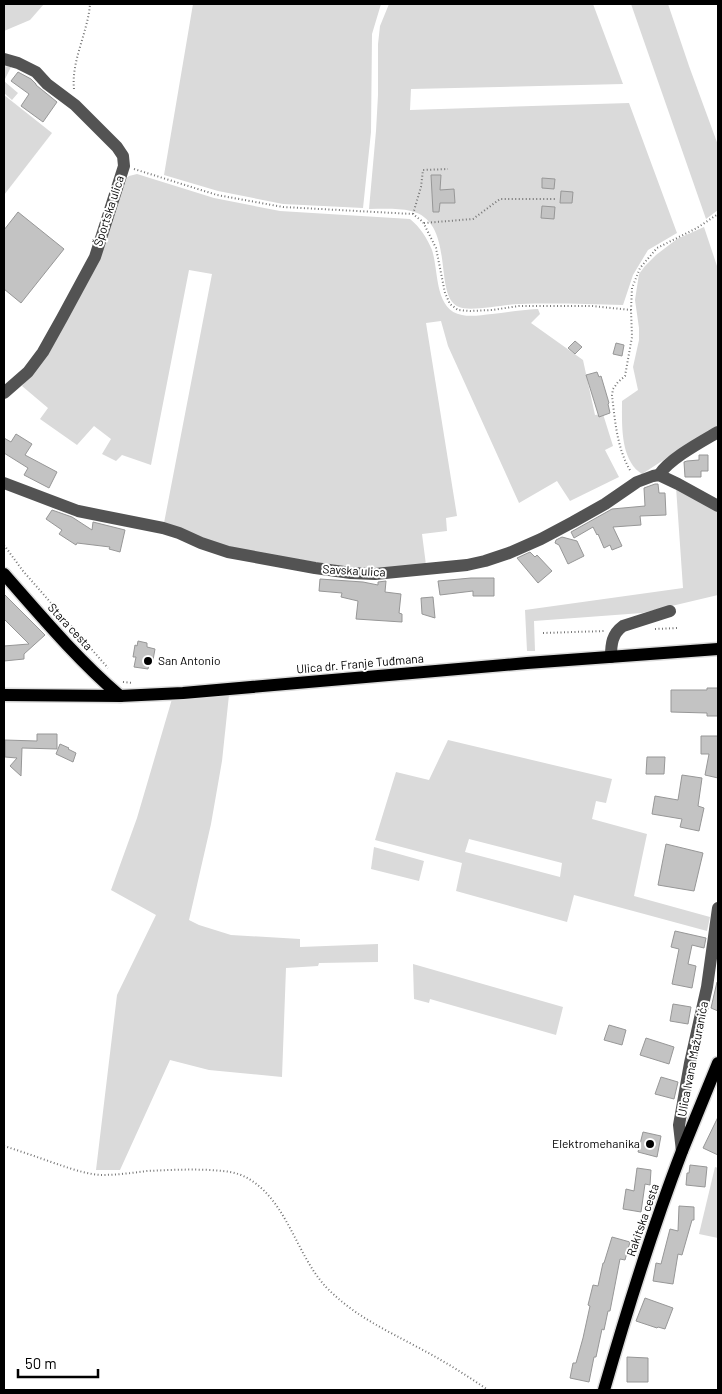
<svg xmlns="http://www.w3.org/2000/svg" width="722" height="1394" viewBox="0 0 722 1394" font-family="Barlow,sans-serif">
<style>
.green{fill:#dadada;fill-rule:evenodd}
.building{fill:#c3c3c3;stroke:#979797}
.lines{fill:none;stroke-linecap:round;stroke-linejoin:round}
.major-casing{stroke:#dbdbdb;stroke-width:15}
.path{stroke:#757575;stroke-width:2;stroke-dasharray:1 2.5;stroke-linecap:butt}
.minor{stroke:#535353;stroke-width:12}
.major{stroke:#000;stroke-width:12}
.poi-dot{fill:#000;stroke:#fff;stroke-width:2}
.labels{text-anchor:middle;stroke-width:4;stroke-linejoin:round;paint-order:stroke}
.street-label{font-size:12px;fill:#000;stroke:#fff}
.poi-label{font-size:12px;fill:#000;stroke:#fff;text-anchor:start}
</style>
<rect width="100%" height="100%" fill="#fff"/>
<g class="green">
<polygon points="4,4 44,4 30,20 4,31"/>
<polygon points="193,4 381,4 372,34 371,132 363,208 283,204 218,191 164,175"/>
<path d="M389,4H453V5L471,4H593L623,84L411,89L410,110L629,103L677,233L648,250L633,275L623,305C589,304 554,303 520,304C505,304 471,312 459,307C432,297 457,222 411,211C398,208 382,209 369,209L376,131L378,95V44L380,26Z"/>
<polygon points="631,4 668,4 689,66 718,145 718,210 706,219"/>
<polygon points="4,66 11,67 4,81 18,93 12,100 4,93"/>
<polygon points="4,95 52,133 4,195"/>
<path d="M137,174L214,198L280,211L410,219C420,227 427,238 432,250C439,271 434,310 462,315C471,317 482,315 492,314C507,312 522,310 538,309L540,314L531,323L583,360L595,415L603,414L613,446L605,450L619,477L570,501L557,481L519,503L448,346L441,321L426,323L457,516L446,518L447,531L422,534L426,565L397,568L349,567L228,549L164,523L212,274L189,270L151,465L122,455L116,461L102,454L111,439L94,426L77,445L40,419L48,408L22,386L47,354L124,180L129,176Z"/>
<path d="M704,227L718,269V319L717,321L718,325V428L679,450L642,474C620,460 622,425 622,401L638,390L633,367L639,340V328L635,300L639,274L645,266L656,255L677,239Z"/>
<polygon points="676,487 718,510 718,595 642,613 534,621 535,651 527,651 525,610 683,588"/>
<polygon points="229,695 222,761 211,824 189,920 199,925 231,935 300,939 300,947 378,944 378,962 319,963 318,966 286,968 282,1077 209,1070 170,1060 120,1170 96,1170 117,995 156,915 111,890 137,818 172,699"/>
<path d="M448,740L612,779L606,803L596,801L592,819L647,834L634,896L710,917L707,931L574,895L567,922L456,891L462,863L375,840L396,772L429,780ZM469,839L562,863L560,877L465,852Z"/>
<polygon points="374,847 424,861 419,881 371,869"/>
<polygon points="413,964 563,1007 556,1035 430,999 429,1003 414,999"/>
<polygon points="715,1167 718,1168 718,1238 699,1234"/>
</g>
<g class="building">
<polygon points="18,72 31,79 36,84 36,85 57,102 43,122 21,106 29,94 11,81"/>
<polygon points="431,175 441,175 440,190 454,189 455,203 440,203 439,212 433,212"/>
<polygon points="542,178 555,179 554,189 542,188"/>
<polygon points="561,191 573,192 572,203 560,203"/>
<polygon points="542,206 555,207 554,219 541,218"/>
<polygon points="18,212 64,249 21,303 4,289 4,230"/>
<polygon points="575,341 582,347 575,354 568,348"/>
<polygon points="616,343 624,345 622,356 613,354"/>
<polygon points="597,372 599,377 601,376 609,403 608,404 610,413 599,417 586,375"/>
<polygon points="16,434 32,444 25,455 57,472 49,488 24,475 28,468 4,453 4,438 11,442"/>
<polygon points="699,455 708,455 708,471 701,471 701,477 685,477 684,462 687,461 699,460"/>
<polygon points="655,484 658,484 659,493 665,493 666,515 640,516 641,525 613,527 622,546 612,550 610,545 604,548 598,534 597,535 593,527 574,538 571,532 612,509 645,506 644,488"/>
<polygon points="52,510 72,517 92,530 93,522 125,530 120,552 109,549 110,547 77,543 76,545 59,534 62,530 46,519"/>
<polygon points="562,537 577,541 584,556 568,564 559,545 555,543 556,540"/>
<polygon points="530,552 535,557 537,555 552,571 538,583 517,558"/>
<polygon points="471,578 494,578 494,596 473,596 473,591 440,595 438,581"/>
<polygon points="320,579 363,582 378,585 378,582 386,581 385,592 401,594 399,613 402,614 402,622 356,619 358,601 341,597 342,593 319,591"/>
<polygon points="4,594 45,635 24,654 24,659 4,661 4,646 29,644 4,619"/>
<polygon points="433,597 435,618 422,614 421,598"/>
<polygon points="138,641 147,643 147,647 155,649 153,660 150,660 148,669 134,667 136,657 133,657 135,645 137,646"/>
<polygon points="707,688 718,688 718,716 707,716 707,713 671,712 671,690 707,690"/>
<polygon points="37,734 57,734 57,749 22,748 21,776 10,766 17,758 5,757 5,740 37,741"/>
<polygon points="701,736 718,736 718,778 705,775 709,754 701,754"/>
<polygon points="60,744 69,748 68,749 76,753 73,762 56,754"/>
<polygon points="647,757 665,757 664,774 646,774"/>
<polygon points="682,775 702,778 698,806 704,808 699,831 680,827 682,819 652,814 655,796 678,800"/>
<polygon points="666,844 703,853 694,891 658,885"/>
<polygon points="675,931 706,938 704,948 692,945 688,964 696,966 692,988 672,984 679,949 671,947"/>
<polygon points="717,982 718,982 718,1011 711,1008"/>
<polygon points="673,1004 691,1007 688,1024 670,1021"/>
<polygon points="609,1025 626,1030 622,1045 604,1040"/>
<polygon points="646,1038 674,1047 669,1064 640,1055"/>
<polygon points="661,1077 678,1082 674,1099 655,1094"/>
<polygon points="718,1117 718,1155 703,1148"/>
<polygon points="643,1132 661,1136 657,1157 638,1152"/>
<polygon points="690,1165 707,1167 705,1187 686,1185 687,1173 689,1173"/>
<polygon points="637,1168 651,1170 650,1185 645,1184 641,1212 623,1209 626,1189 634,1191"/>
<polygon points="679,1206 694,1207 694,1220 692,1220 682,1255 678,1254 673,1284 653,1281 656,1263 661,1264 670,1229 678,1231"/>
<polygon points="612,1237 630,1242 625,1260 620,1259 610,1311 608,1311 604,1330 602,1329 596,1357 594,1357 589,1382 570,1378 573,1363 576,1363 583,1338 590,1306 588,1305 593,1285 598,1286 603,1263 604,1263"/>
<polygon points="645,1298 673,1308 665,1329 658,1327 657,1328 636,1321"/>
<polygon points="627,1357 648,1358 648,1382 627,1382"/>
</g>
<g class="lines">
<g class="major-casing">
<g id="major">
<path d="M4,574C41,616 77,659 120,696"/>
<polyline points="4,695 120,696 183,693 527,663 718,649"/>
<path d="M604,1390C627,1310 652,1229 682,1151C694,1122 706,1092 718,1063"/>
</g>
</g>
<g class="path">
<path d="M74,89C71,61 88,32 90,4"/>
<path d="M134,169L217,195L283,207L413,214L423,222L436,248L445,293L450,304L458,310L470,311L492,310L519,306H592L631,310L632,337L625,376L618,382L613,389L612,395C615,421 617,449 631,472"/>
<polyline points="413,214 421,187 423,170 448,169"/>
<polyline points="424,223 473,219 500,199 556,199"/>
<polyline points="631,310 632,288 640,268 657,248 697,228 718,214"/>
<polyline points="4,545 23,571 108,668"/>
<polyline points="655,629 678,628"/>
<polyline points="543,633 605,631"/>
<polyline points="123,682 133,683"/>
<path d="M4,1146C20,1151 37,1157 54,1163C69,1168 85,1174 101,1175C116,1175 132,1173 147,1171C168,1170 189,1169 211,1170C221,1171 231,1171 241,1175C286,1194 295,1254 326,1287C354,1316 386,1330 421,1349C444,1361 466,1375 488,1390"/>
</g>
<g class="minor">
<polyline points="4,59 18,63 36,72 47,84 75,105 117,147 123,156 124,166 95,257 62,318 43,352 28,372 4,393"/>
<path d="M659,475C669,459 701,442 718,432"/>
<polyline points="4,483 78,511 163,528 179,533 201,543 228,552 315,568 351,573 375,574 467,565 485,561 509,553 541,539 573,522 605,504 637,482 653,476 659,475 678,484 718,506"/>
<path d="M611,657C611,644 612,634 623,626L670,611"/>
<polyline points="682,1151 679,1125 690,1063 707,987 718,908"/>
</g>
<use href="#major" class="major"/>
</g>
<g class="poi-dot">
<circle cx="148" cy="661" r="5"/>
<circle cx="650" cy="1144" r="5"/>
</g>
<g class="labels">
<g class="street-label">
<text transform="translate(109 211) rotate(-72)" y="4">Športska ulica</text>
<text transform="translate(354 571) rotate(3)" y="4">Savska ulica</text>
<text transform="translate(70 627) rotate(47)" y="4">Stara cesta</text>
<text transform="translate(360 664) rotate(-5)" y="4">Ulica dr. Franje Tuđmana</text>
<text transform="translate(693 1059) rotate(-79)" y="4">Ulica Ivana Mažuranića</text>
<text transform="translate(643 1220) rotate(-71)" y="4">Rakitska cesta</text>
</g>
<g class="poi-label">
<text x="158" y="665">San Antonio</text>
<text x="640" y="1148" text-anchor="end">Elektromehanika</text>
</g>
</g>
<rect width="722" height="1394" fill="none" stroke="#000000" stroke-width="10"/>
<path d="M18 1369v8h80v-8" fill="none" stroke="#000000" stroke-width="2.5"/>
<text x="25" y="1369" font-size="15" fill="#000000" stroke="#ffffff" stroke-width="4" paint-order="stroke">50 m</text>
</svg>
